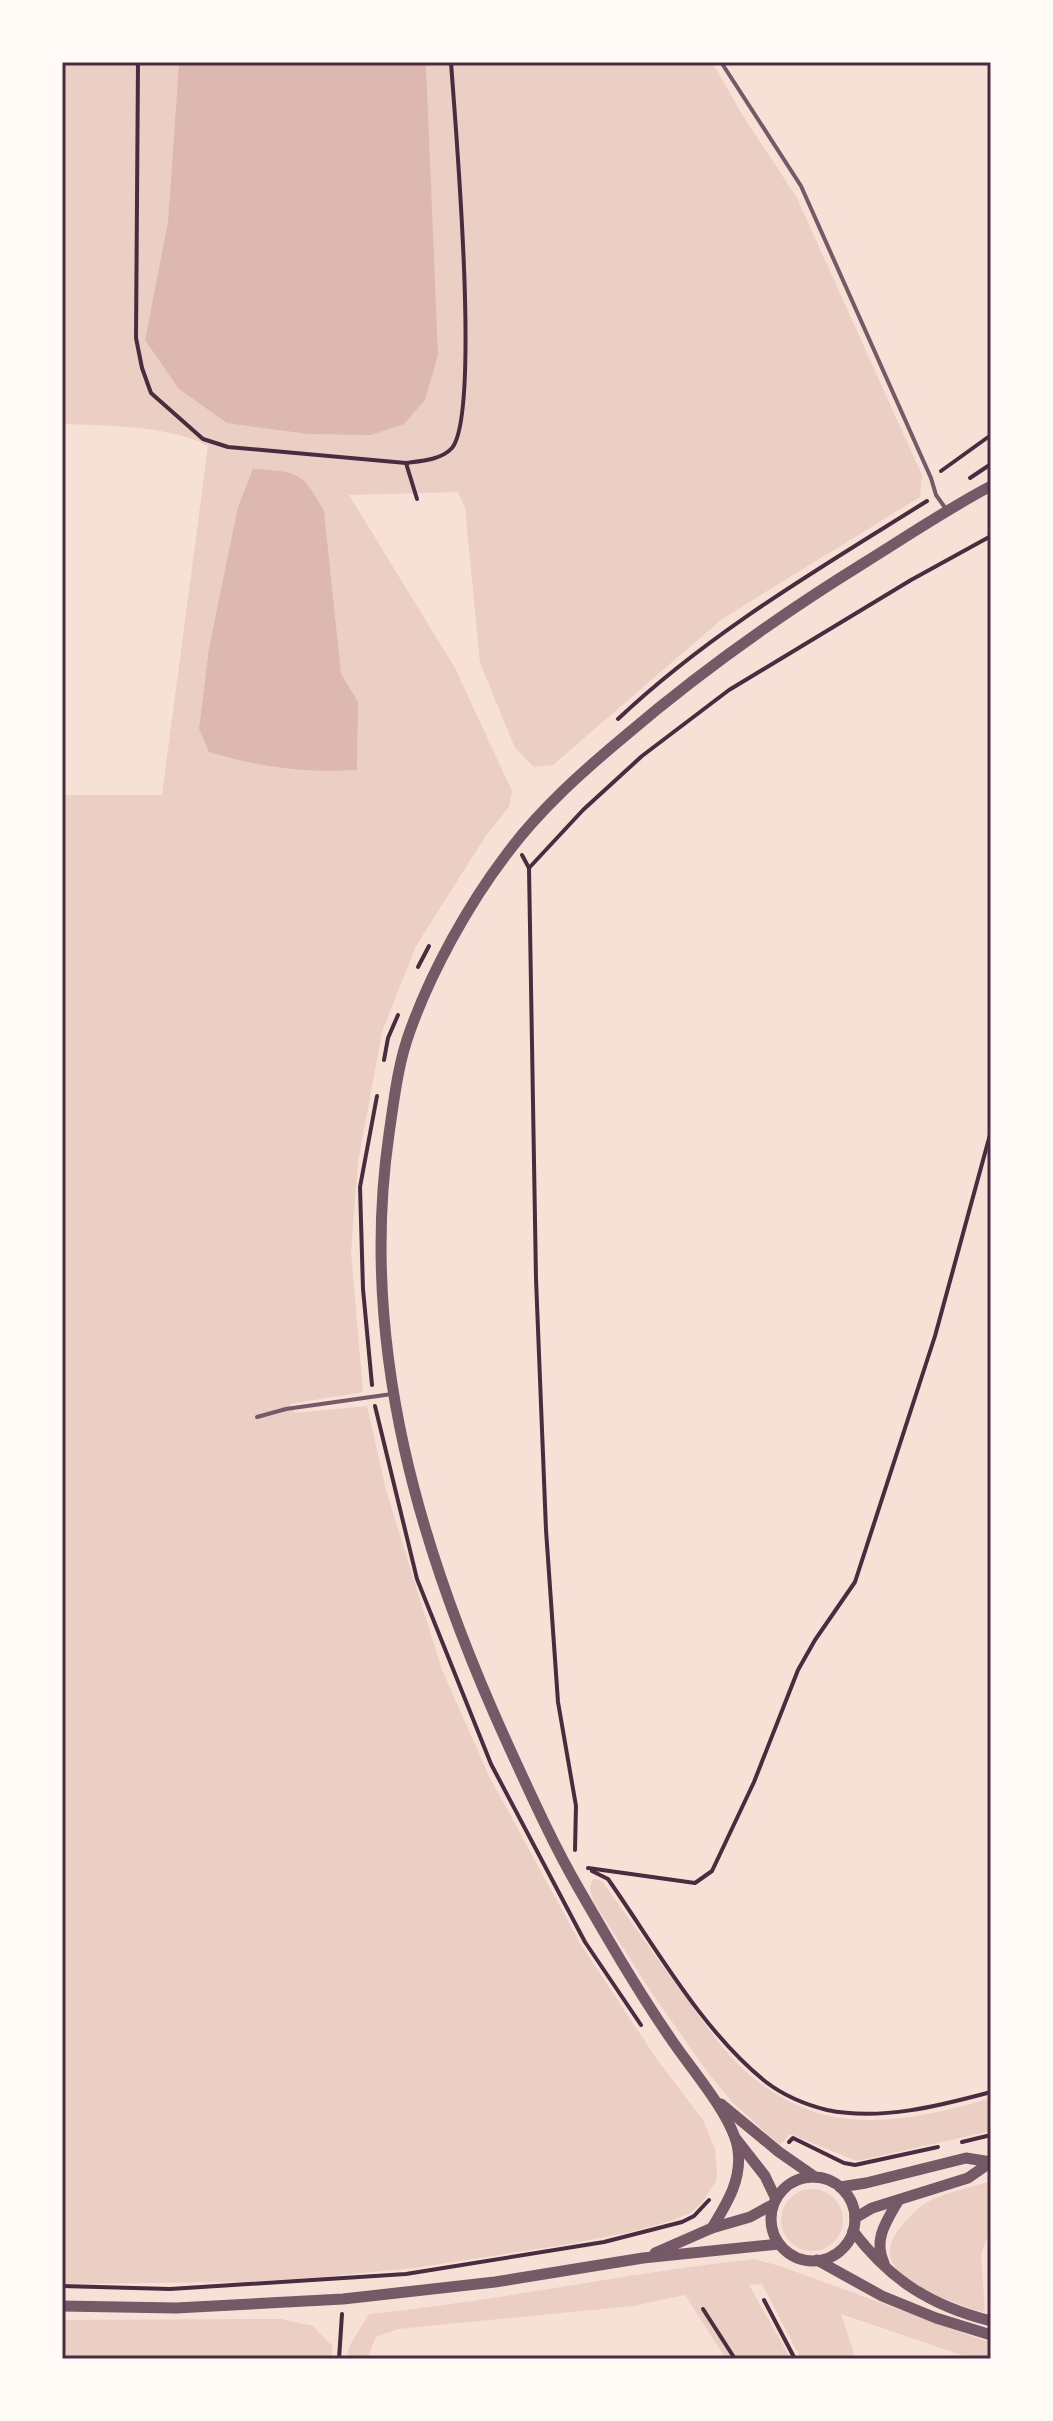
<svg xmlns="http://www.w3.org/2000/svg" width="1053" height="2421" viewBox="0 0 1053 2421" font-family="'Golos Text',sans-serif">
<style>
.green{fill:#ebcfc5}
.water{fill:#dcb8b0}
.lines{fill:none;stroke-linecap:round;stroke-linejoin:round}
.path{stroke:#4a2c40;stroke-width:4}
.service{stroke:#755966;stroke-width:4}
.tertiary{stroke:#755966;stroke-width:11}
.neatline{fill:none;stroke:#4a2c40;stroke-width:3}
</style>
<rect width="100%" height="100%" fill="#f7e1d7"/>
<g class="green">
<path d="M62,62H179L168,221L145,340L437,355L426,62H712L740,111L797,198L922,475L920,497L722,619L553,765L534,767L515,748L480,663L465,508L458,492L349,495L455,668L512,791L509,807L487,834L416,946L382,1032L358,1163L351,1251L363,1392L290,1404L295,1413L367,1406L386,1490L442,1670L489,1776L580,1943L656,2058L703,2120L715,2149L717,2169L716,2181L702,2203L690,2213L671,2221L630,2232L569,2244L414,2268L312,2278L240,2282L62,2284V795H162L208,446C172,426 104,425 62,424Z"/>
<path d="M596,1879L602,1881C629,1919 656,1957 684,1995C701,2018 719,2046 740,2066C767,2092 804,2113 841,2118C892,2125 943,2112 991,2098V2131L857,2161L790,2134L780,2145L733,2103L709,2074L651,1992L594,1902L590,1889L592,1880Z"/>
<path d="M991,2181V2238L986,2240L981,2255L985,2312C970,2310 957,2303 943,2298C915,2286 871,2266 899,2229C906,2220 916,2209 926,2203C942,2193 973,2187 991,2181Z"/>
<circle cx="812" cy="2220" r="31"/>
<path d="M754,2259L780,2266L991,2343V2359L970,2358L841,2314L856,2359H801L762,2284L749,2285L791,2359H726L685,2295L633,2306L398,2329L376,2337L367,2359H346L350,2345L369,2314C499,2301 625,2273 754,2259Z"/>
<polygon points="281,2319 313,2326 332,2346 332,2359 62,2359 62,2320"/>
</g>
<g class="water">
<polygon points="179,62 426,62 438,355 425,400 404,424 371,435 308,434 227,423 179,389 145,340 168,221"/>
<path d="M253,469C296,472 302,470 324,511L341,674L358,702L357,770C303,773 260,767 209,752L199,729L209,648L238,507Z"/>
</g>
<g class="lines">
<g class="path">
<path d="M138,62L136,338L142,368L151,393L203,439L228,447L406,463C421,461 441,460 452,448C481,412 455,122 451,62"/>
<polyline points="406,463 417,499"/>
<polyline points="941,471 991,435"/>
<polyline points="970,478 991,464"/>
<path d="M618,719C710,632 820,568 927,501"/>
<polyline points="522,855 529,868 536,1279 546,1530 558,1702 576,1806 575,1850"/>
<polyline points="529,868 583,810 642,756 729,690 911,580 991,536"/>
<polyline points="418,967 429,946"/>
<polyline points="384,1060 388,1038 398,1015"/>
<polyline points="372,1385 363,1289 360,1187 377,1096"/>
<polyline points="375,1406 417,1579 491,1764 585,1942 641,2025"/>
<polyline points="588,1868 695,1883 712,1871 754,1782 798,1670 815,1640 855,1582 935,1336 991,1131"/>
<path d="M592,1871L608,1879C655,1946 702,2031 766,2082C783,2095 807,2105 827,2110C881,2121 939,2106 991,2092"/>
<polyline points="789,2142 793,2138 844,2163 855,2165 938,2147"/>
<polyline points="962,2142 991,2135"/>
<polyline points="62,2286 170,2289 406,2274 604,2242 682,2222 694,2216 709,2200"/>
<polyline points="764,2300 795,2359"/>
<polyline points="703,2309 735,2359"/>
<polyline points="339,2359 342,2314"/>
</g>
<g class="service">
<polyline points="721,62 801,186 931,478 936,495 946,509"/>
<polyline points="257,1417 286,1409 392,1394"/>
</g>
<g class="tertiary">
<polyline points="721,2104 779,2152 815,2177"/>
<polyline points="736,2139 765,2176 776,2199"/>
<circle cx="813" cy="2219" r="42"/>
<polyline points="840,2187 866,2183 966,2158 991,2162"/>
<polyline points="855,2218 872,2208 968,2178 991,2162"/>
<path d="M712,2228C727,2203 742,2180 738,2150C734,2118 692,2070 673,2042C639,1993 609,1941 579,1889C553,1844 531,1795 509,1747C421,1555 358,1348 389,1134C394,1100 398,1063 410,1031C431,972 468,905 506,855C539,810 583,771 625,736C701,671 780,615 864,563C906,537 947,509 991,486"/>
<path d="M853,2231C890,2280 931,2306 991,2321"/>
<polyline points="655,2253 712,2228 750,2217 770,2206 772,2209"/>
<polyline points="817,2260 882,2296 936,2318 991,2335"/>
<path d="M884,2263C873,2240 886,2222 898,2201"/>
<polyline points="62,2306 176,2308 343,2299 495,2282 643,2258 779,2244"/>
</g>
</g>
<rect width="1053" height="2421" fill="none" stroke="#fffaf5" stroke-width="128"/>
<rect x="64" y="64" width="925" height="2293" class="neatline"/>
</svg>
